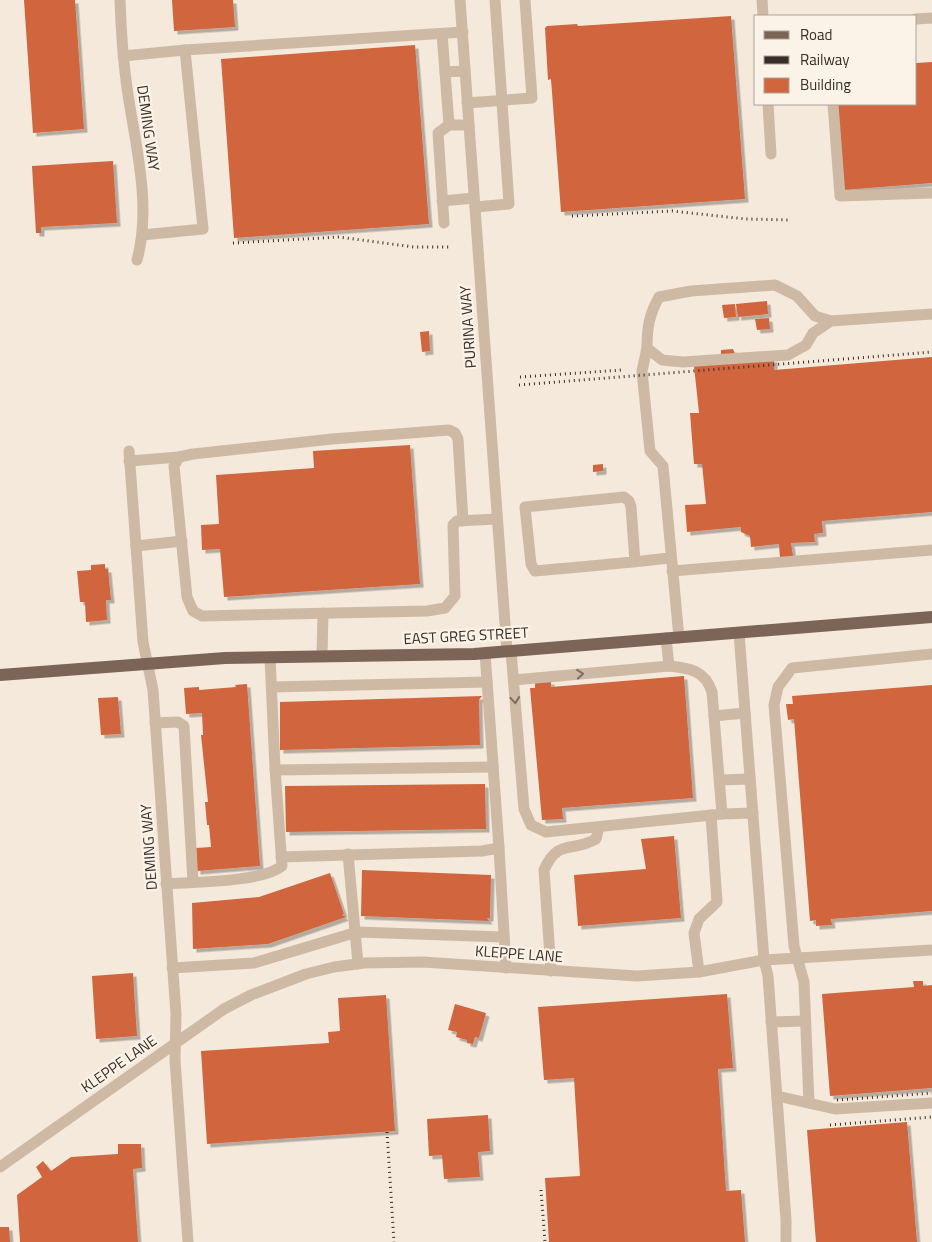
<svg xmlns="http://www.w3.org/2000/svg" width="932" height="1242" viewBox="0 0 932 1242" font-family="'Titillium Web',sans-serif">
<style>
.building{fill:#d1653c;filter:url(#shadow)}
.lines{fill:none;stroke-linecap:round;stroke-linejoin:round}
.minor{stroke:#ceb9a5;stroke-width:11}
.major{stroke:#7c6557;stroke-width:12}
.rail{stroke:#392d27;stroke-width:3;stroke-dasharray:1 4;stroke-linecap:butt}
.oneway{stroke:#7c6c60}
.labels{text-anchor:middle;stroke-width:4.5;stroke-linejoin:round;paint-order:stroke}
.street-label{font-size:15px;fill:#392d27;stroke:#fbf3e8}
</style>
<defs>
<filter id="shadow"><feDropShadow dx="3.5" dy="3.5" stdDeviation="0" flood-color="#0004"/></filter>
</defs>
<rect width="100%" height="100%" fill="#f4e9db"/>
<g class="building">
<polygon points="24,0 75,0 84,129 33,133"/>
<polygon points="172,0 233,0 235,27 174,31"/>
<polygon points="731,16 745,199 561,212 551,79 548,80 545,28 547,26 577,24 578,26"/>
<polygon points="415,45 429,224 234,238 221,59"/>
<polygon points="932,62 932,183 843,190 837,104 916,104 916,63"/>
<polygon points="113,161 117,223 41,227 41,233 36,233 32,166"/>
<polygon points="767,301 768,314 738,317 736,304"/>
<polygon points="735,304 736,317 724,318 722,305"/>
<polygon points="769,318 770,329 757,330 755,319"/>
<polygon points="429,331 430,351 422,352 420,332"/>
<polygon points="733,349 735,354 774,359 774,370 932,357 932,512 822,521 823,533 814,534 815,542 791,543 793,556 780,558 779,544 751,547 750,536 741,532 741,527 687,532 685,505 706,504 702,464 694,464 690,413 699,413 694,366 721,355 721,350"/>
<polygon points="410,445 420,584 224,597 220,549 202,550 201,525 219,524 216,475 314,468 313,451"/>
<polygon points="603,464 603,471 593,472 593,465"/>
<polygon points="105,564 105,569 108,569 111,600 106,600 107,620 86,622 85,602 80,602 77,571 91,570 91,565"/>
<polygon points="684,676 693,798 562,808 563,819 542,820 530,688 535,688 535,682 551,681 551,687"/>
<polygon points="247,684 260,866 197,871 196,848 211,847 209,825 207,825 205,802 208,802 201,735 203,735 202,713 186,714 184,688 199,687 199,690 236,687 235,685"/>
<polygon points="932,685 932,911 831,919 832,925 816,926 816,920 810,921 794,719 788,720 786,704 793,704 792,696"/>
<polygon points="482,696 479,700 480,745 280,750 280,702"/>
<polygon points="118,697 121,734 101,735 98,698"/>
<polygon points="485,784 486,829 286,832 285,786"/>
<polygon points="674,836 681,918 578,926 574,875 646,869 641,839"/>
<polygon points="362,870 491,875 490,918 487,918 489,921 361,916"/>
<polygon points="330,873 344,914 342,915 346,917 268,944 193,949 192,903 259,897"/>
<polygon points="133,973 137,1036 96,1039 92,976"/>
<polygon points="913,981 923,981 923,986 932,985 932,1088 830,1096 822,994 914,987"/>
<polygon points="727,994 733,1068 718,1069 726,1191 741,1190 745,1242 549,1242 545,1178 580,1176 574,1078 544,1080 538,1007"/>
<polygon points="386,995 395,1131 207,1144 201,1051 329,1043 328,1032 340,1031 338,998"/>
<polygon points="455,1004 486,1013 479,1038 475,1037 473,1044 467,1043 467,1040 456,1037 457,1032 448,1030"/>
<polygon points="488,1115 490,1151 478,1152 480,1177 444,1179 442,1155 429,1156 427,1119"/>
<polygon points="907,1122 917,1242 816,1242 807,1130"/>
<polygon points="118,1144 141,1144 142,1168 133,1169 138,1242 20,1242 17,1195 42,1177 36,1167 43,1161 51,1171 71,1157 118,1154"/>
<polygon points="0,1227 9,1227 10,1242 0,1242"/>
</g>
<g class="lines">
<g class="minor">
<path d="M120,0C121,30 123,59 127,88C135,144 152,205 137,260"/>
<polyline points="460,0 507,651"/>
<polyline points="762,0 763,16"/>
<polyline points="916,19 932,18"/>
<polyline points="442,34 445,72"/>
<polyline points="123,56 185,50"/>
<polyline points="467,103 532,98 525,0"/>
<polyline points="768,104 771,154"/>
<polyline points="833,104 840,196 932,193"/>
<polyline points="449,125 445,72 465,71"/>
<polyline points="442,201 474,198"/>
<polyline points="475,207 509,204 495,0"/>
<polyline points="444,223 438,133 449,125 469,125"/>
<polyline points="142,235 203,229 185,50 463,32"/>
<path d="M831,321L813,333L806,345L788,355L683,362L662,360L647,348C647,328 649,315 659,297L691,291L775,285L797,296L815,316L831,321L932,314"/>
<polyline points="647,348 642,371 650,451 663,466 679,638"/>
<polyline points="129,451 143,642 153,690 176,1014 175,1060 188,1242"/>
<polyline points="129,461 179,457"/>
<polyline points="463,521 458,439 455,433 449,430 332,439 193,454 179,457 174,466 187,597 193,611 202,616 427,611 445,608 455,596 453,525 457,521 497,519"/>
<polyline points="136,546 182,541"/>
<path d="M635,562L631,507L629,501L624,497L525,507L531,564L535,571C580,567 625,563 670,558"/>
<polyline points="672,571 932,550"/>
<polyline points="666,638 669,666"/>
<path d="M511,651L524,809L531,825L546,832L722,814L712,692C705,670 689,668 669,666L514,680"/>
<polyline points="322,656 323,613"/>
<polyline points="272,687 487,682"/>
<polyline points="714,716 745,713"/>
<polyline points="155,723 178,722 184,726 193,882"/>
<polyline points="275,770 493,767"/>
<polyline points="720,780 750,779"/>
<polyline points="722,814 753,813"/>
<polyline points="499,848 506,968"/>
<polyline points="348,854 358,964"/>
<polyline points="281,857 482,851 499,848 485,653"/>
<path d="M166,884C194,882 263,882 282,866L275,768L270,657"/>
<polyline points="172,968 254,963 357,932 504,937"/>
<path d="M551,971L544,870C558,838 572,853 596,839L599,827"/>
<polyline points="699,972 694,933 699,919 717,902 711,815"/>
<polyline points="771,1022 805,1021"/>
<polyline points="777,1096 835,1109 932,1103"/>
<polyline points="809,1103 804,982 794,946 774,705 778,687 792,668 932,654"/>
<polyline points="0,1167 224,1009 251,995 306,974 334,967 364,963 423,962 637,976 699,972 764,960 739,633"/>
<polyline points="786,1242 786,1220 768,976 764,960 932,950"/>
</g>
<polyline class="major" points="0,675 225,658 474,654 932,617"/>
<g class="rail">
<polyline points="572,216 672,211 746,219 791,220"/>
<polyline points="233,243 339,237 414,247 450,247"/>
<polyline points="520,377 622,370"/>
<polyline points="519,385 932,352"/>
<polyline points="837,1100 932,1093"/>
<polyline points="830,1125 932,1117"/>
<polyline points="387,1132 394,1242"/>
<polyline points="541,1190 545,1242"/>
</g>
</g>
<defs><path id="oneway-chevron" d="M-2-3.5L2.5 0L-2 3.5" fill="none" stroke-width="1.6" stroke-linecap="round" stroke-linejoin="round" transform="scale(1.25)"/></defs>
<g class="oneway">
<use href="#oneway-chevron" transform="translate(580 674) rotate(-5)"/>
<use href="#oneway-chevron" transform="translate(515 700) rotate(85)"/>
</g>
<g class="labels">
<g class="street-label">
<text transform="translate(148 128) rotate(82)" y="5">DEMING WAY</text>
<text transform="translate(468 327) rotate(-94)" y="5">PURINA WAY</text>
<text transform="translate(466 636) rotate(-3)" y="5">EAST GREG STREET</text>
<text transform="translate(149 847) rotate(-94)" y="5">DEMING WAY</text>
<text transform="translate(519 954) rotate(4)" y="5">KLEPPE LANE</text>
<text transform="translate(119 1064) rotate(-35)" y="5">KLEPPE LANE</text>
</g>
</g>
<rect x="754" y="15" width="162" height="90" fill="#fbf3e8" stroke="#ada49b"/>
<rect x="764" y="31" width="25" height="8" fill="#7c6557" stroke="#ada49b"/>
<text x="800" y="40" font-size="15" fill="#392d27">Road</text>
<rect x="764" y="56" width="25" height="8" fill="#392d27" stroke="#ada49b"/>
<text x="800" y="65" font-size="15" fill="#392d27">Railway</text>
<rect x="764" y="78" width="25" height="15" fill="#d1653c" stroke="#ada49b"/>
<text x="800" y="90" font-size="15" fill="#392d27">Building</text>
</svg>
